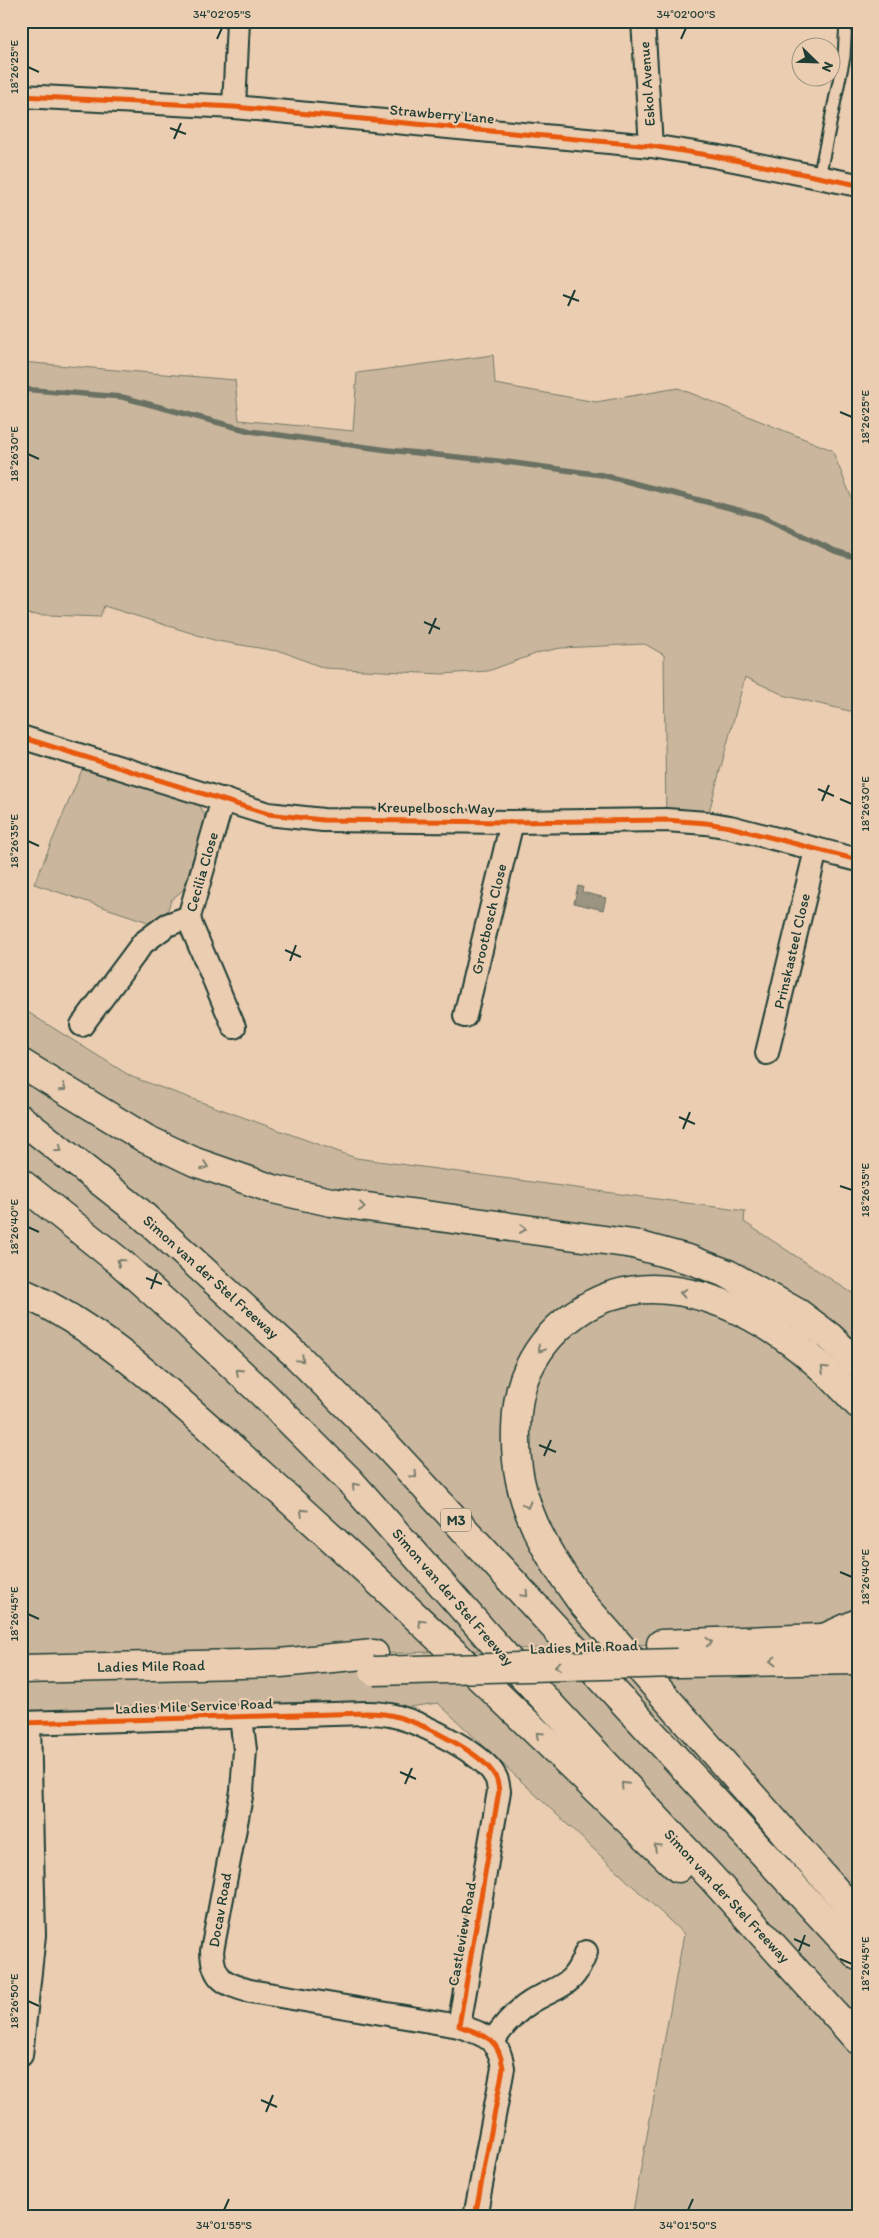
<svg xmlns="http://www.w3.org/2000/svg" width="879" height="2238" viewBox="0 0 879 2238" font-family="Itim,sans-serif">
<style>
.green{fill:#cab69d;stroke:#747a68}
.water{fill:#9a9480;stroke:#697162}
.lines{fill:none;stroke-linecap:round;stroke-linejoin:round}
.stream{stroke:#697162;stroke-width:5.5}
.lane-casing{stroke:#1f3d34;stroke-width:15}
.street-casing{stroke:#1f3d34;stroke-width:26}
.secondary-casing{stroke:#1f3d34;stroke-width:31}
.highway-casing{stroke:#1f3d34;stroke-width:31}
.lane{stroke:#ebceb2;stroke-width:11}
.street{stroke:#ebceb2;stroke-width:22}
.secondary{stroke:#ebceb2;stroke-width:28}
.highway{stroke:#ebceb2;stroke-width:28}
.secondary-bridge-casing{stroke:#1f3d34;stroke-width:31;stroke-linecap:butt}
.secondary-bridge{stroke:#ebceb2;stroke-width:28}
.cycleway-casing{stroke:#ebceb2;stroke-width:8}
.cycleway{stroke:#e8590c;stroke-width:5}
.oneway{stroke:#7b7e6d}
.ticks{fill:none;stroke:#1f3d34;stroke-width:2}
.labels{text-anchor:middle;stroke-width:4.5;stroke-linejoin:round;paint-order:stroke}
.shield{fill:#ebceb2;stroke:#5c685a;stroke-width:1}
.shield-label{font-size:14px;font-weight:bold;fill:#1f3d34}
.street-label{font-size:15px;fill:#1f3d34;stroke:#ebceb2}
.neatline{fill:none;stroke:#1f3d34;stroke-width:2}
.ticks-label{font-size:12px;text-anchor:middle;fill:#1f3d34}
</style>
<rect width="100%" height="100%" fill="#ebceb2"/>
<filter id="ink" filterUnits="userSpaceOnUse"><feTurbulence type="fractalNoise" baseFrequency=".02" numOctaves="2"/><feDisplacementMap in="SourceGraphic" scale="10" xChannelSelector="R" yChannelSelector="G"/><feConvolveMatrix kernelMatrix="1 2 1 2 8 2 1 2 1" color-interpolation-filters="sRGB"/></filter>
<g filter="url(#ink)">
<g class="green">
<polygon points="493,355 495,384 596,402 678,388 832,450 858,513 858,713 786,696 745,677 706,823 666,820 664,655 645,644 561,648 541,652 488,671 442,674 324,668 283,652 217,641 104,606 100,617 21,614 21,362 235,380 239,420 353,431 357,373"/>
<polygon points="84,765 197,801 204,814 205,821 183,890 171,900 165,918 152,928 148,922 34,884"/>
<polygon points="21,1008 132,1077 356,1158 745,1211 744,1222 858,1297 858,1637 374,1654 284,1663 374,1671 858,1660 858,2217 632,2217 684,1934 438,1703 367,1713 21,1723"/>
</g>
<polygon class="water" points="578,886 583,887 582,892 606,898 603,910 574,903"/>
<g class="lines">
<polyline class="stream" points="21,389 122,397 250,431 388,450 507,462 602,475 761,516 835,551 858,558"/>
<g class="lane-casing">
<polyline id="lane" points="819,177 844,57 846,21"/>
</g>
<g class="street-casing">
<g id="street">
<polyline points="643,21 651,146"/>
<polyline points="21,96 234,107 651,146 714,156 858,185"/>
<polyline points="234,107 238,21"/>
<polyline points="21,737 268,814 323,820 512,822 666,820 706,823 730,827 858,860"/>
<polyline points="223,799 189,917 191,925 234,1027"/>
<polyline points="465,1016 512,822"/>
<polyline points="82,1025 143,943 167,925 189,917"/>
<polyline points="767,1053 816,850"/>
<path d="M241,1717L245,1750L242,1791L212,1951C213,1979 224,1984 250,1991L459,2026"/>
<path d="M21,1723L367,1713C377,1713 388,1714 398,1717C423,1724 483,1753 495,1776C498,1780 498,1786 499,1791L459,2026C485,2035 499,2038 503,2068L475,2217"/>
<path d="M493,2041C503,2026 515,2012 531,2002C561,1984 573,1988 586,1952"/>
<polyline points="21,2055 34,1935 29,1723"/>
</g>
</g>
<g class="secondary-casing">
<g id="secondary">
<polyline points="661,1644 847,1637"/>
<polyline points="677,1663 858,1660"/>
<polyline points="21,1669 280,1663 374,1654"/>
</g>
</g>
<g class="highway-casing">
<g id="highway">
<polyline points="21,1063 146,1139 195,1162 273,1189 331,1202 633,1244 691,1260 728,1274 798,1313 830,1337 858,1364"/>
<polyline points="21,1119 138,1211 295,1354 388,1447 858,1956"/>
<polyline points="21,1183 121,1263 183,1319 262,1393 350,1481 514,1666 711,1877 858,2040"/>
<path d="M21,1292C105,1329 184,1406 252,1466C398,1596 537,1733 678,1868"/>
<path d="M858,1404C806,1346 733,1290 652,1289C596,1289 544,1327 524,1379C514,1407 514,1451 520,1480C529,1526 556,1567 583,1604L858,1916"/>
<polyline points="824,1638 858,1623"/>
</g>
</g>
<use href="#lane" class="lane"/>
<use href="#street" class="street"/>
<use href="#secondary" class="secondary"/>
<use href="#highway" class="highway"/>
<g class="secondary-bridge-casing">
<polyline id="secondary-bridge" points="374,1671 677,1663"/>
</g>
<use href="#secondary-bridge" class="secondary-bridge"/>
<g class="cycleway-casing">
<g id="cycleway">
<polyline points="21,96 234,107 651,146 714,156 858,185"/>
<polyline points="21,737 268,814 323,820 512,822 666,820 706,823 730,827 858,860"/>
<path d="M21,1723L367,1713C377,1713 388,1714 398,1717C423,1724 483,1753 495,1776C498,1780 498,1786 499,1791L459,2026C485,2035 499,2038 503,2068L475,2217"/>
</g>
</g>
<use href="#cycleway" class="cycleway"/>
</g>
<defs><path id="oneway-chevron" d="M-2-3.5L2.5 0L-2 3.5" fill="none" stroke-width="1.6" stroke-linecap="round" stroke-linejoin="round" transform="scale(1.25)"/></defs>
<g class="oneway">
<use href="#oneway-chevron" transform="translate(63 1088) rotate(32)"/>
<use href="#oneway-chevron" transform="translate(59 1149) rotate(38)"/>
<use href="#oneway-chevron" transform="translate(205 1166) rotate(20)"/>
<use href="#oneway-chevron" transform="translate(362 1207) rotate(8)"/>
<use href="#oneway-chevron" transform="translate(523 1229) rotate(8)"/>
<use href="#oneway-chevron" transform="translate(120 1262) rotate(-140)"/>
<use href="#oneway-chevron" transform="translate(683 1293) rotate(-170)"/>
<use href="#oneway-chevron" transform="translate(541 1349) rotate(124)"/>
<use href="#oneway-chevron" transform="translate(301 1359) rotate(45)"/>
<use href="#oneway-chevron" transform="translate(824 1369) rotate(-137)"/>
<use href="#oneway-chevron" transform="translate(239 1372) rotate(-137)"/>
<use href="#oneway-chevron" transform="translate(414 1475) rotate(47)"/>
<use href="#oneway-chevron" transform="translate(355 1486) rotate(-132)"/>
<use href="#oneway-chevron" transform="translate(527 1505) rotate(73)"/>
<use href="#oneway-chevron" transform="translate(303 1512) rotate(-137)"/>
<use href="#oneway-chevron" transform="translate(525 1594) rotate(47)"/>
<use href="#oneway-chevron" transform="translate(421 1623) rotate(-137)"/>
<use href="#oneway-chevron" transform="translate(709 1642) rotate(-2)"/>
<use href="#oneway-chevron" transform="translate(773 1661) rotate(179)"/>
<use href="#oneway-chevron" transform="translate(558 1666) rotate(178)"/>
<use href="#oneway-chevron" transform="translate(539 1735) rotate(-137)"/>
<use href="#oneway-chevron" transform="translate(624 1785) rotate(-133)"/>
<use href="#oneway-chevron" transform="translate(657 1847) rotate(-137)"/>
</g>
</g>
<path class="ticks" d="M217,39L222,28M681,39L686,28M28,67L39,72M170,128L186,134M174,139L181,123M563,295L579,301M568,306L575,290M840,412L852,417M28,454L39,459M424,622L440,629M429,634L436,618M818,789L834,796M840,799L852,804M822,801L829,785M28,841L39,846M285,950L301,957M290,961L296,945M679,1117L695,1124M683,1129L690,1112M840,1186L852,1190M28,1227L39,1232M146,1278L162,1284M151,1289L157,1273M539,1445L556,1452M544,1456L551,1440M840,1572L852,1577M28,1614L39,1619M400,1772L416,1779M405,1784L412,1768M794,1939L810,1946M799,1951L805,1935M840,1959L852,1964M28,2001L39,2006M261,2100L277,2107M266,2112L273,2095M224,2210L229,2199M688,2210L693,2199"/>
<g class="labels">
<rect class="shield" x="441" y="1508.5" width="30" height="23" rx="4"/>
<g class="shield-label">
<text x="456" y="1525">M3</text>
</g>
<g class="street-label">
<text transform="translate(647 84) rotate(-94)" y="5">Eskol Avenue</text>
<text transform="translate(442 114) rotate(5)" y="5">Strawberry Lane</text>
<text transform="translate(436 808) rotate(1)" y="5">Kreupelbosch Way</text>
<text transform="translate(202 872) rotate(-74)" y="5">Cecilia Close</text>
<text transform="translate(489 919) rotate(-77)" y="5">Grootbosch Close</text>
<text transform="translate(792 951) rotate(-77)" y="5">Prinskasteel Close</text>
<text transform="translate(211 1277) rotate(42)" y="5">Simon van der Stel Freeway</text>
<text transform="translate(453 1597) rotate(49)" y="5">Simon van der Stel Freeway</text>
<text transform="translate(584 1647) rotate(-2)" y="5">Ladies Mile Road</text>
<text transform="translate(151 1666) rotate(-1)" y="5">Ladies Mile Road</text>
<text transform="translate(194 1706) rotate(-2)" y="5">Ladies Mile Service Road</text>
<text transform="translate(727 1896) rotate(47)" y="5">Simon van der Stel Freeway</text>
<text transform="translate(220 1910) rotate(-80)" y="5">Docav Road</text>
<text transform="translate(462 1934) rotate(-80)" y="5">Castleview Road</text>
</g>
</g>
<rect width="879" height="2238" fill="none" stroke="#ebceb2" stroke-width="55"/>
<g transform="translate(816 62) rotate(113)"><circle r="24" fill="#ebceb2" stroke="#999480"/>
<path d="M0-4L9 19L0 12L-9 19Z" fill="#1f3d34"/>
<text y="-8" font-size="14" font-weight="bold" text-anchor="middle" fill="#1f3d34">N</text>
</g>
<rect x="28" y="28" width="824" height="2182" class="neatline"/>
<g class="ticks-label">
<text x="222" y="18">34°02'05"S</text>
<text x="686" y="18">34°02'00"S</text>
<text transform="translate(14 67) rotate(-90)" y="4">18°26'25"E</text>
<text transform="translate(865 417) rotate(-90)" y="4">18°26'25"E</text>
<text transform="translate(14 454) rotate(-90)" y="4">18°26'30"E</text>
<text transform="translate(865 804) rotate(-90)" y="4">18°26'30"E</text>
<text transform="translate(14 841) rotate(-90)" y="4">18°26'35"E</text>
<text transform="translate(865 1190) rotate(-90)" y="4">18°26'35"E</text>
<text transform="translate(14 1227) rotate(-90)" y="4">18°26'40"E</text>
<text transform="translate(865 1577) rotate(-90)" y="4">18°26'40"E</text>
<text transform="translate(14 1614) rotate(-90)" y="4">18°26'45"E</text>
<text transform="translate(865 1964) rotate(-90)" y="4">18°26'45"E</text>
<text transform="translate(14 2001) rotate(-90)" y="4">18°26'50"E</text>
<text x="224" y="2229">34°01'55"S</text>
<text x="688" y="2229">34°01'50"S</text>
</g>
</svg>
